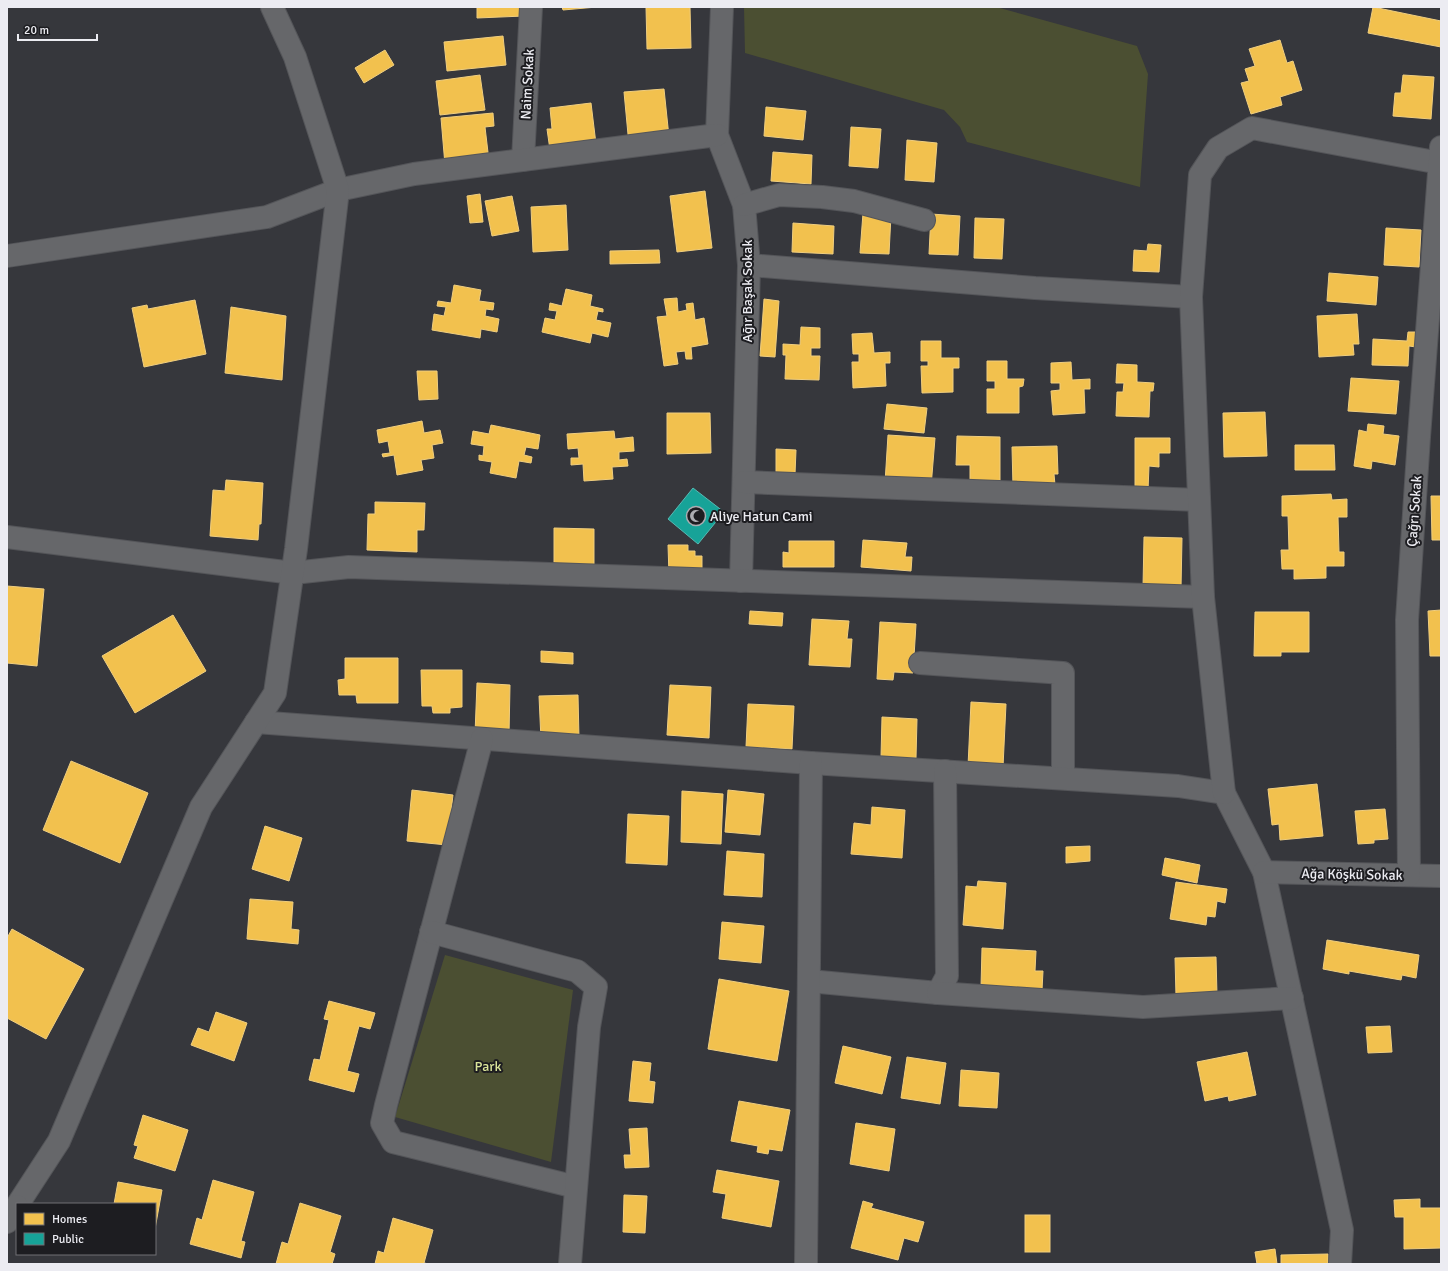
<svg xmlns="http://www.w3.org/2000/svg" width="1448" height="1271" viewBox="0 0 1448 1271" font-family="Signika,sans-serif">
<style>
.green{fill:#4b4f32}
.homes{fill:#f2c14e;stroke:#f0ce7f}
.public{fill:#17a398;stroke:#57b9b3}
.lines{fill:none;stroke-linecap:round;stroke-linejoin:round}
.street-casing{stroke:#545559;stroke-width:24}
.street{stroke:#66676a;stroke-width:22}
.labels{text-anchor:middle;stroke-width:4;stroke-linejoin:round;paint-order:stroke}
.street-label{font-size:14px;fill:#ececf2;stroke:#1d1d21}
.poi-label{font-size:14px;fill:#ececf2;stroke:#1d1d21;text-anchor:start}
.park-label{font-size:14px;fill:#dae499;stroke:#1d1d21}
</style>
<rect width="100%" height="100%" fill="#36373c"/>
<g class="green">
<polygon points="744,7 996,7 1137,46 1148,74 1140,187 967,142 960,127 944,110 745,53"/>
<polygon points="445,955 573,990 551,1162 395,1117"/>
</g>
<g class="homes">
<polygon points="477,7 524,7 524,16 477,18"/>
<polygon points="562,7 597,7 563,10"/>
<polygon points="646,7 690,7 691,48 647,49"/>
<polygon points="1373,7 1441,21 1441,47 1368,33"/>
<polygon points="503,36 506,65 447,71 444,42"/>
<polygon points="1280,40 1287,63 1293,61 1302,90 1280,97 1282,105 1251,114 1241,83 1249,81 1245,69 1255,66 1249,49"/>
<polygon points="385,50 394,65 364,83 355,68"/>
<polygon points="480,75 485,110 440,115 436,81"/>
<polygon points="1403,75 1434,77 1431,119 1393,116 1395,93 1401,93"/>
<polygon points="664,89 669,137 629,145 624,92"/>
<polygon points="591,103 596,144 550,150 547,129 552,129 550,108"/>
<polygon points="766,107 806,111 803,140 764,136"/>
<polygon points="493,113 494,126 485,127 489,161 445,165 441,118"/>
<polygon points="851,127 881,129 878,168 849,166"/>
<polygon points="907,140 937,143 934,182 905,180"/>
<polygon points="773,152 812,155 811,184 771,181"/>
<polygon points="705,191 712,248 677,252 670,196"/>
<polygon points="480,194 483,222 470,223 467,196"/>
<polygon points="512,196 519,231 492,236 485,201"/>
<polygon points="566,205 568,250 533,252 531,207"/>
<polygon points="863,213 891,215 889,254 860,253"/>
<polygon points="931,214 960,216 958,255 929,254"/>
<polygon points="975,218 1004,219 1002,259 974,258"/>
<polygon points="793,223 834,226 833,254 792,252"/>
<polygon points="1386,228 1421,230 1419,267 1384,265"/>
<polygon points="1148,244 1161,245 1159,272 1133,271 1134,250 1147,251"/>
<polygon points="659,250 660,263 610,264 610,251"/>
<polygon points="1329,273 1378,277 1376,305 1327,301"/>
<polygon points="454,285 481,290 479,301 494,303 493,310 486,309 485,316 499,319 497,332 481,329 480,338 432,330 434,314 444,316 446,307 437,306 438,301 451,303"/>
<polygon points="566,289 592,295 590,306 603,309 603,312 598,311 596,320 611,323 608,337 592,333 590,343 542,332 545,318 555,320 557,311 549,310 550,303 562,306"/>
<polygon points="677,298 678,312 687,310 686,304 693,303 695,320 704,318 708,344 691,347 692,359 686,359 685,351 676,352 678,364 664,366 657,317 667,316 664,299"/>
<polygon points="764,299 779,301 775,357 760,356"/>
<polygon points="195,300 206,354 144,367 132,308 147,305 148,309"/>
<polygon points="231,307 286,316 282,380 225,373"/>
<polygon points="1357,314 1359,344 1353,344 1354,355 1319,357 1317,316"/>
<polygon points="801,327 820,328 820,348 811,348 811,356 820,356 819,380 785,379 786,355 783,355 783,344 800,345"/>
<polygon points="1408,332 1416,332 1416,347 1409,346 1408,366 1372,365 1373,339 1407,341"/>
<polygon points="872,333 874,353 890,352 890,363 885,363 886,386 853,388 852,362 859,362 859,354 853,354 852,334"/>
<polygon points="921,341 941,341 941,358 959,358 959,368 953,368 953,392 922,393 921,366 928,366 928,361 921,361"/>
<polygon points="987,361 1007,361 1007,379 1024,379 1023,386 1019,387 1019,413 987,413 987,389 995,389 995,381 987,381"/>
<polygon points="1071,362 1072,380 1090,379 1090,389 1084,389 1085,413 1053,415 1051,391 1060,390 1060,383 1051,383 1051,363"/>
<polygon points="1117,364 1137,365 1137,382 1154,383 1153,391 1150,391 1149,417 1116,416 1117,392 1123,392 1124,383 1116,383"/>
<polygon points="417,371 437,371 438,399 419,400"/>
<polygon points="1351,378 1399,381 1396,414 1348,411"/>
<polygon points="887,404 927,408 924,433 884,429"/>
<polygon points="1265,412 1267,456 1224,457 1223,413"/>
<polygon points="667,413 710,413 711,453 667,454"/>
<polygon points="422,421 424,433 440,430 443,443 432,445 434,458 421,460 423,470 397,475 394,455 383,457 382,454 390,453 388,441 379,443 377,430"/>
<polygon points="1368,424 1384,426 1383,434 1399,436 1395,465 1372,461 1371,469 1354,466 1359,430 1367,432"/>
<polygon points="491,425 540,435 538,449 526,447 524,455 532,457 531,463 519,461 516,478 490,473 492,462 479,460 479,455 483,456 484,446 471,444 473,431 489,434"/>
<polygon points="614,431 615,439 633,437 634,451 619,452 619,460 627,459 628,466 612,467 613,479 584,481 583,464 571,465 571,458 579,458 578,448 568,449 567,434"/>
<polygon points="888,435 935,438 931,487 885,483"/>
<polygon points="957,436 1000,437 1000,486 970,485 970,465 956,465"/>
<polygon points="1135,438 1170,438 1170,453 1159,453 1159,467 1149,466 1148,490 1135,490"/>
<polygon points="1295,445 1334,445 1335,470 1295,470"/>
<polygon points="1057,446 1058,474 1054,474 1055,485 1013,487 1012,447"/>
<polygon points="776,449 796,450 795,474 776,473"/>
<polygon points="226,480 263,483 261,524 259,524 258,540 210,536 213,490 225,491"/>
<polygon points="1331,494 1332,500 1347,499 1347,517 1338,517 1339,552 1344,552 1344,566 1326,566 1326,578 1294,579 1294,569 1282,569 1281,550 1289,550 1288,516 1282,516 1282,496"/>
<polygon points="1431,496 1441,496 1441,540 1432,540"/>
<polygon points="375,502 425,503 424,530 417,530 417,552 367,550 368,514 375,514"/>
<polygon points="554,528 594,529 594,572 554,571"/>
<polygon points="1144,537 1182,538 1181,588 1143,587"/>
<polygon points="863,540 907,543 905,557 912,557 911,571 861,567"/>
<polygon points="789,541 834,541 834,567 783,567 783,552 789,553"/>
<polygon points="668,545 688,545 688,551 695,551 695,556 702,556 702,574 669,575"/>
<polygon points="7,586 44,589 37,666 7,663"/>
<polygon points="1441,610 1441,656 1430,656 1428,611"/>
<polygon points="750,611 783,613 782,626 749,624"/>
<polygon points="1255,612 1309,612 1309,652 1281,652 1281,656 1254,656"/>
<polygon points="173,615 206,671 135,713 102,656"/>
<polygon points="812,619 849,621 847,639 852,639 850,667 809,665"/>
<polygon points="880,622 916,624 913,673 894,672 893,680 877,679"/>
<polygon points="541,651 573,653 573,664 541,662"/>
<polygon points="345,658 398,658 398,703 357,703 356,695 339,695 338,680 345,679"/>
<polygon points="421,670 462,670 462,707 450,708 450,713 433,713 432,706 422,706"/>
<polygon points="477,683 510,685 509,735 475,734"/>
<polygon points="670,685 711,687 709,738 667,735"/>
<polygon points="578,695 579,739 541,740 539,696"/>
<polygon points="971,702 1006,704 1003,767 968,766"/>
<polygon points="748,704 794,706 792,749 746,747"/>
<polygon points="882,717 917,719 916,758 881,757"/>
<polygon points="71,761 148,793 120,863 43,830"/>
<polygon points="1317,784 1323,836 1280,840 1279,824 1272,825 1268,789"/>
<polygon points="412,790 453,795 447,845 407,841"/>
<polygon points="728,790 764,794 760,835 725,832"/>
<polygon points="682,791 723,794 721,844 681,842"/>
<polygon points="872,807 905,810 902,858 851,854 854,823 871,825"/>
<polygon points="1385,809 1388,839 1374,840 1374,843 1358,844 1355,811"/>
<polygon points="628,814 669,816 667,865 626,863"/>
<polygon points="265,826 302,838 289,881 252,869"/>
<polygon points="1090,846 1090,861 1066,863 1066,847"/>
<polygon points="727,851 764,854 762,897 724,895"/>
<polygon points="1165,858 1200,865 1197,883 1162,875"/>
<polygon points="978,881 1006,883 1003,929 963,925 966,886 977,887"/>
<polygon points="1176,882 1227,889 1225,903 1217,901 1215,917 1207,916 1206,925 1170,919"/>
<polygon points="250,899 293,902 291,929 299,930 298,944 247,939"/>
<polygon points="722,922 764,926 761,963 719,959"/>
<polygon points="12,929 84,969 46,1039 7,1018 7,938"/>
<polygon points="1327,940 1419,955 1416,978 1402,975 1401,980 1349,971 1349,974 1323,969"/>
<polygon points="982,948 1036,951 1035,971 1043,971 1042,990 981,987"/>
<polygon points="1216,957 1217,995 1176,996 1175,958"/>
<polygon points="719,979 789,991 777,1061 708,1049"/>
<polygon points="329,1001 375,1013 370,1029 359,1026 347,1071 359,1074 354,1092 309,1080 314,1059 320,1060 329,1020 324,1019"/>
<polygon points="216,1012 247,1023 234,1061 191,1045 198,1028 209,1032"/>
<polygon points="1390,1026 1392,1052 1368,1053 1366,1027"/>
<polygon points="843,1046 891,1057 882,1094 835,1083"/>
<polygon points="1247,1052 1256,1095 1229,1101 1228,1096 1205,1101 1197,1062"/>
<polygon points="907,1057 946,1063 940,1104 901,1098"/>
<polygon points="633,1061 651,1063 649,1081 655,1082 653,1103 629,1101"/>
<polygon points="961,1070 999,1073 997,1108 959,1106"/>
<polygon points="739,1101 790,1110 782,1151 769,1149 768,1154 757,1152 758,1146 731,1141"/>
<polygon points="143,1115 188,1130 175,1171 134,1158 138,1146 134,1145"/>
<polygon points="856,1123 895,1129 889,1171 850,1164"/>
<polygon points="647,1128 649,1167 625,1168 624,1155 631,1155 629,1129"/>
<polygon points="717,1170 779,1181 771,1227 722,1218 726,1194 713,1192"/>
<polygon points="213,1180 254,1192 241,1241 245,1242 241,1258 190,1244 197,1218 202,1220"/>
<polygon points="118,1182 162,1190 155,1229 155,1204 114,1204"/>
<polygon points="624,1195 647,1196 645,1233 623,1232"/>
<polygon points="1420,1199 1420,1208 1441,1208 1441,1248 1404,1249 1404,1217 1395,1217 1394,1200"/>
<polygon points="863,1201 873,1204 871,1208 924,1222 918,1242 904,1238 898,1260 851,1248"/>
<polygon points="300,1203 341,1216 330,1252 335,1254 332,1264 276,1264 282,1242 288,1244"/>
<rect x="1025" y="1215" width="25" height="37"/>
<polygon points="393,1218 433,1230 424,1263 429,1264 375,1264 378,1251 384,1253"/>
<polygon points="1275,1249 1277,1264 1257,1264 1255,1252"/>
<polygon points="1328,1254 1328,1264 1281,1264 1281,1255"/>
</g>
<polygon class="public" points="693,488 724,512 698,544 668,519"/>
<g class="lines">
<g class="street-casing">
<g id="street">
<polyline points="722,7 717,135 744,205 749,265 741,581"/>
<polyline points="523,160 531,7"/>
<polyline points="744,205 779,195 822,197 854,201 924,220"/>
<polyline points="7,256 267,217 338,190 414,174 717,135"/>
<polyline points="749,265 1035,288 1191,297"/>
<polyline points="744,482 1199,500"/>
<polyline points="7,537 293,573 349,567 1203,597"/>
<polyline points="920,663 1063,673 1063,778"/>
<polyline points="256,722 811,763 1178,786 1224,793 1264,872 1342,1230 1340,1264"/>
<polyline points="482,739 386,1105 382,1123 393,1142 576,1187"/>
<polyline points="1224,793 1203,597 1191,297 1200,175 1218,148 1252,128 1440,163"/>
<polyline points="1264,872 1441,876"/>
<polyline points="1409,875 1407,620 1419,437 1441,147"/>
<polyline points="431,932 577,971 596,987 589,1027 570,1264"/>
<polyline points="809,981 938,993 947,976 945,771"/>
<polyline points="938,993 1143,1007 1292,998"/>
<polyline points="18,1204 59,1141 201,807 275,693 296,549 338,190 295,57 272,7"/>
<polyline points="7,1222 17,1206"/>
<polyline points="806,1264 811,763"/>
</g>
</g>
<use href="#street" class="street"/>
</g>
<defs>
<g id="mosque-ring" transform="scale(1)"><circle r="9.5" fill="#1d1d21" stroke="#acadb2" stroke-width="1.5"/><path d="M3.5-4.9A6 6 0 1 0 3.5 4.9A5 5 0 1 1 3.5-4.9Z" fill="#acadb2"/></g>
</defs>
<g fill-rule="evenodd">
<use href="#mosque-ring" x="696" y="516"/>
</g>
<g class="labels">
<g class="street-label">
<text transform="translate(527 84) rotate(-87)" y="5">Naim Sokak</text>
<text transform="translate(747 291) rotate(-90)" y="5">Ağır Başak Sokak</text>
<text transform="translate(1414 511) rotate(-86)" y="5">Çağrı Sokak</text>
<text transform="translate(1352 874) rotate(1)" y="5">Ağa Köşkü Sokak</text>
</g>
<g class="poi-label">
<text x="710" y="521">Aliye Hatun Cami</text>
</g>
<g class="park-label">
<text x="488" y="1071">Park</text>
</g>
</g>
<rect width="1448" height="1271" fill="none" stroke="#ececf2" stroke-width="16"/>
<rect x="16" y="1203" width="140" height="52" fill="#1d1d21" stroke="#707075"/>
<rect x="24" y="1213" width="20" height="12" fill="#f2c14e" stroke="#707075"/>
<text x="52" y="1223" font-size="12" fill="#ececf2">Homes</text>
<rect x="24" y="1233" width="20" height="12" fill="#17a398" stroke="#707075"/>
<text x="52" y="1243" font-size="12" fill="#ececf2">Public</text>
<path d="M18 34v6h79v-6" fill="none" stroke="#ececf2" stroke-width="2"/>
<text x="24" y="34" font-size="12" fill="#ececf2" stroke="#1d1d21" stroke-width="3" paint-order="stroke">20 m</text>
</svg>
